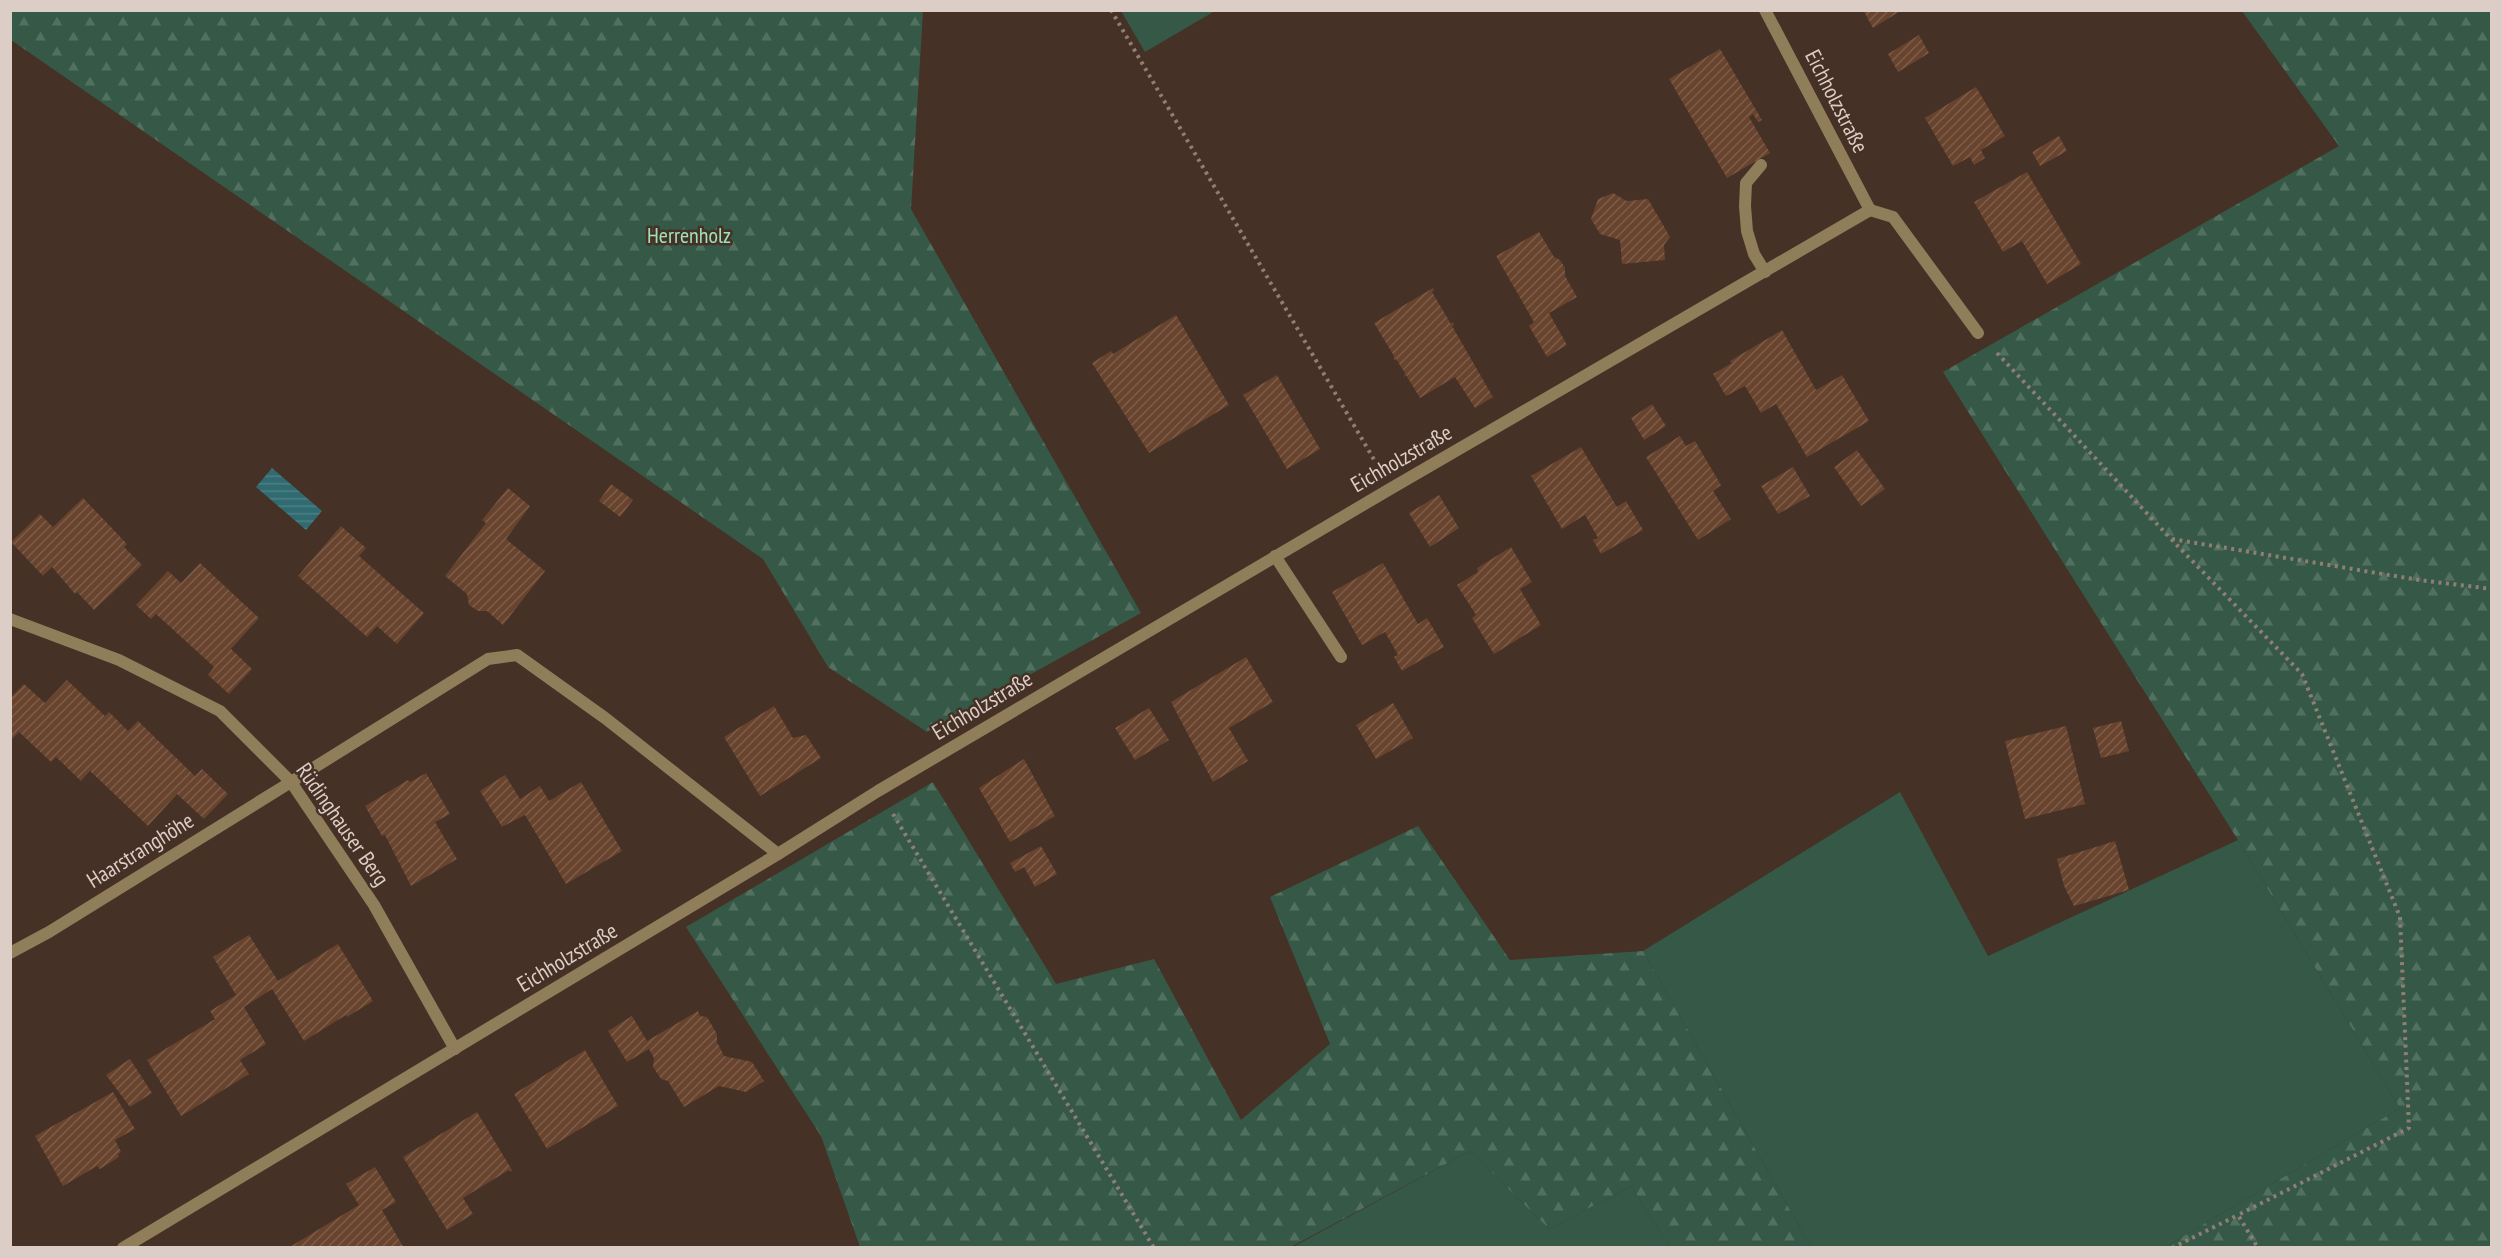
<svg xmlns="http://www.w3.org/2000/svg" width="2502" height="1258" viewBox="0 0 2502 1258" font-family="'PT Sans Narrow',sans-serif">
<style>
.grass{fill:#355946}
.forest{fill:url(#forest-firs)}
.water{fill:url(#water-rules)}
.building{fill:url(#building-hatch)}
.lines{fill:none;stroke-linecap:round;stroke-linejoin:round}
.path{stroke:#8f7e74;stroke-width:4;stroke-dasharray:3 4.5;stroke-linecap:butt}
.service{stroke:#907d5a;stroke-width:12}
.minor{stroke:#907d5a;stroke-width:12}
.labels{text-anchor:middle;stroke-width:5;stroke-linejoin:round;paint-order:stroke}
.street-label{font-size:22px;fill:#dccec7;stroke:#453125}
.park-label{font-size:22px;fill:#9ae3bd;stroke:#453125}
</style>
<defs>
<pattern id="forest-firs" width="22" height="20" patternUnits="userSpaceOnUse" patternTransform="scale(1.5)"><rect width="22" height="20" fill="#355946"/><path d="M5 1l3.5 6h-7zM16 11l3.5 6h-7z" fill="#52705f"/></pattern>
<pattern id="water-rules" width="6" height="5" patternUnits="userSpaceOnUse" patternTransform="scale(1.5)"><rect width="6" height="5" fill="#316b72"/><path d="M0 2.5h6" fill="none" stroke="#4e7f85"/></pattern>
<pattern id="building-hatch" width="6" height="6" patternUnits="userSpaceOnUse" patternTransform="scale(1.5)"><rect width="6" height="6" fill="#68432d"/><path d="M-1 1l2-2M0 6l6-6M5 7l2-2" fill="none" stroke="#7d5d4a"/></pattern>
</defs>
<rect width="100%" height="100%" fill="#453125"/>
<g class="grass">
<polygon points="1121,11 1215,11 1145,52"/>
<polygon points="1900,792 1988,956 2238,840 2400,1108 2165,1247 1811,1247 1643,951"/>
<polygon points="1470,1151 1549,1229 1631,1186 1670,1247 1291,1248"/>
</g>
<g class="forest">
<polygon points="11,10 923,11 911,209 1141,613 927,732 828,667 763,559 11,40"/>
<polygon points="2242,11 2491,11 2491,1247 2165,1247 2400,1108 2238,840 1943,372 2339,146"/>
<polygon points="933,782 1056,984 1154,959 1241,1120 1330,1044 1270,897 1418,826 1510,960 1643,951 1811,1247 1670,1247 1631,1186 1549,1229 1470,1151 1291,1247 860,1247 821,1136 686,927"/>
</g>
<polygon class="water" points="272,468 322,511 306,530 256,487"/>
<g class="building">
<polygon points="1863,10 1902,10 1873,28"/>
<polygon points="1919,35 1929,53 1898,72 1888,54"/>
<polygon points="1720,49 1762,120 1758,122 1753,114 1749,117 1770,153 1727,178 1669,79"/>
<polygon points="1976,87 2005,136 1981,150 1985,158 1974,165 1970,157 1953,166 1925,118"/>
<polygon points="2059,136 2067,151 2040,166 2032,152"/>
<polygon points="2027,172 2081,264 2047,284 2022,241 2003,252 1974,202"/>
<polygon points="1613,193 1627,201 1648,199 1670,237 1664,245 1665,260 1622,264 1620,240 1600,234 1591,219 1598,199"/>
<polygon points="1539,232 1554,257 1560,260 1565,268 1565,276 1577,297 1549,313 1567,345 1547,357 1529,326 1534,322 1496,256"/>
<polygon points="1433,288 1434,290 1432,292 1451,324 1453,322 1454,325 1452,326 1493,397 1475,408 1455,377 1420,398 1406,375 1404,377 1405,373 1396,359 1394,360 1394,356 1374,323"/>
<polygon points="1176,315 1229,405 1149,453 1092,363 1111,351 1113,354"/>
<polygon points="1782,330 1816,390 1842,375 1869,421 1807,457 1776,404 1761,413 1745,386 1726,396 1713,374 1732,363 1730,361"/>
<polygon points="1277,375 1320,449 1287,469 1243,395"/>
<polygon points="1652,404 1666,426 1644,440 1631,418"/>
<polygon points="1680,436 1686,446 1695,441 1721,485 1713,491 1731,519 1698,540 1646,457"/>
<polygon points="1581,447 1617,507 1626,501 1643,530 1601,554 1593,540 1598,538 1585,515 1562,529 1531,476"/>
<polygon points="1857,450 1885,489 1861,506 1834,467"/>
<polygon points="1793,467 1810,496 1778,514 1761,486"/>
<polygon points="611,484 633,500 620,517 599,501"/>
<polygon points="508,488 530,506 506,539 545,571 503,625 487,611 478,611 469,605 467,594 445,576 486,523 482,520"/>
<polygon points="1439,495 1459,528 1430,547 1409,513"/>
<polygon points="83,498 127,544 124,547 142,565 94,610 77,592 75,594 52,567 43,576 11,542 40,514 53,527"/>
<polygon points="341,526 366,548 359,556 424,613 397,644 377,626 367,637 298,576"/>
<polygon points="1511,547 1532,582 1520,589 1541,625 1494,654 1472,618 1476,615 1457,585 1478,572 1477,568"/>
<polygon points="200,563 259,618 231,649 252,669 229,694 208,675 214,667 156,614 151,619 136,605 168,571 181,583"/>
<polygon points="1383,563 1418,624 1427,618 1444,647 1402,671 1394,657 1398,655 1385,632 1362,645 1332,592"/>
<polygon points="1246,657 1273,702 1229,728 1248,761 1213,782 1171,702"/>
<polygon points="67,680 105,716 109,712 128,731 138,721 195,776 202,769 228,794 204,819 177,794 148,826 90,771 81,781 56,757 51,762 19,732 10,741 10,698 24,684 45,703"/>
<polygon points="1393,703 1413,738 1376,759 1356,725"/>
<polygon points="774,706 793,738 806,735 821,758 760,796 724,737"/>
<polygon points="1149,708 1169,740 1135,760 1115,728"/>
<polygon points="2121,721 2129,751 2101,758 2093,728"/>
<polygon points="2066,726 2085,804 2025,819 2005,741"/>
<polygon points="1024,759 1055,816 1010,842 979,788"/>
<polygon points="426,773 450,814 435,822 457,859 411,886 385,835 382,836 365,806 408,780 410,782"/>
<polygon points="505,775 520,799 540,786 549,801 581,782 622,851 566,884 525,815 502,827 480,791"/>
<polygon points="2115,841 2129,890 2074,906 2064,886 2057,859"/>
<polygon points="1041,846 1057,874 1035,887 1024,867 1015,872 1010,863"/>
<polygon points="249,935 278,981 338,944 373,1001 347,1017 346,1015 304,1041 272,989 244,1007 266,1044 240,1060 249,1074 181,1116 147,1060 215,1019 210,1011 236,995 213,957"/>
<polygon points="698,1011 700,1016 707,1017 717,1034 717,1042 724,1056 752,1062 764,1081 746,1092 719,1086 684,1107 668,1081 661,1079 653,1067 654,1058 649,1049 627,1062 608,1031 632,1016 647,1041"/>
<polygon points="585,1050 618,1106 547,1149 514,1094"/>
<polygon points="130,1059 152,1093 130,1107 106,1075"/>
<polygon points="113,1092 135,1129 115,1140 121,1152 118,1154 119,1157 100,1169 97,1166 63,1186 35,1136"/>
<polygon points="477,1112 512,1170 510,1172 509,1170 463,1198 473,1214 447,1230 403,1157"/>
<polygon points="375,1167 396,1202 382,1210 404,1248 288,1248 359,1205 346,1184"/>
</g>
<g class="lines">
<g class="path">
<polyline points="1111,10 1376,463"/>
<polyline points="1997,353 2171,539 2302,674 2400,917 2409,1128 2238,1215 2258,1248"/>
<polyline points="2172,539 2419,580 2492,589"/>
<polyline points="893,814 1154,1248"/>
<polyline points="2172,1248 2238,1215"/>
</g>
<g class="service">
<polyline points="1761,165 1746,183 1745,206 1747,231 1754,254 1765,272"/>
<polyline points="1275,556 1341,657"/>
<polyline points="291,782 488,659 517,655 605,718 778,854"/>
</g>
<g class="minor">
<polyline points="1870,210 1893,217 1978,333"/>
<polyline points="10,619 119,660 220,711 291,782 374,905 455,1049"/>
<polyline points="10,953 49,932 291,782"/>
<polyline points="123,1248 778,854 878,791 1390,489 1870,210 1765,10"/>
</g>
</g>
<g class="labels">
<g class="street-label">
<text transform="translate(1837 101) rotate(63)" y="8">Eichholzstraße</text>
<text transform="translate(1401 458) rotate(-30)" y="8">Eichholzstraße</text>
<text transform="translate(982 705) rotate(-31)" y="8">Eichholzstraße</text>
<text transform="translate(343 824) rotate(55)" y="8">Rüdinghauser Berg</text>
<text transform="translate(140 850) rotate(-32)" y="8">Haarstranghöhe</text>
<text transform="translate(567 957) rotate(-31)" y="8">Eichholzstraße</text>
</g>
<g class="park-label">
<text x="689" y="243">Herrenholz</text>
</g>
</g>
<rect width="2502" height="1258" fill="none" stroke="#dccec7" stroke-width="24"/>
</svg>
